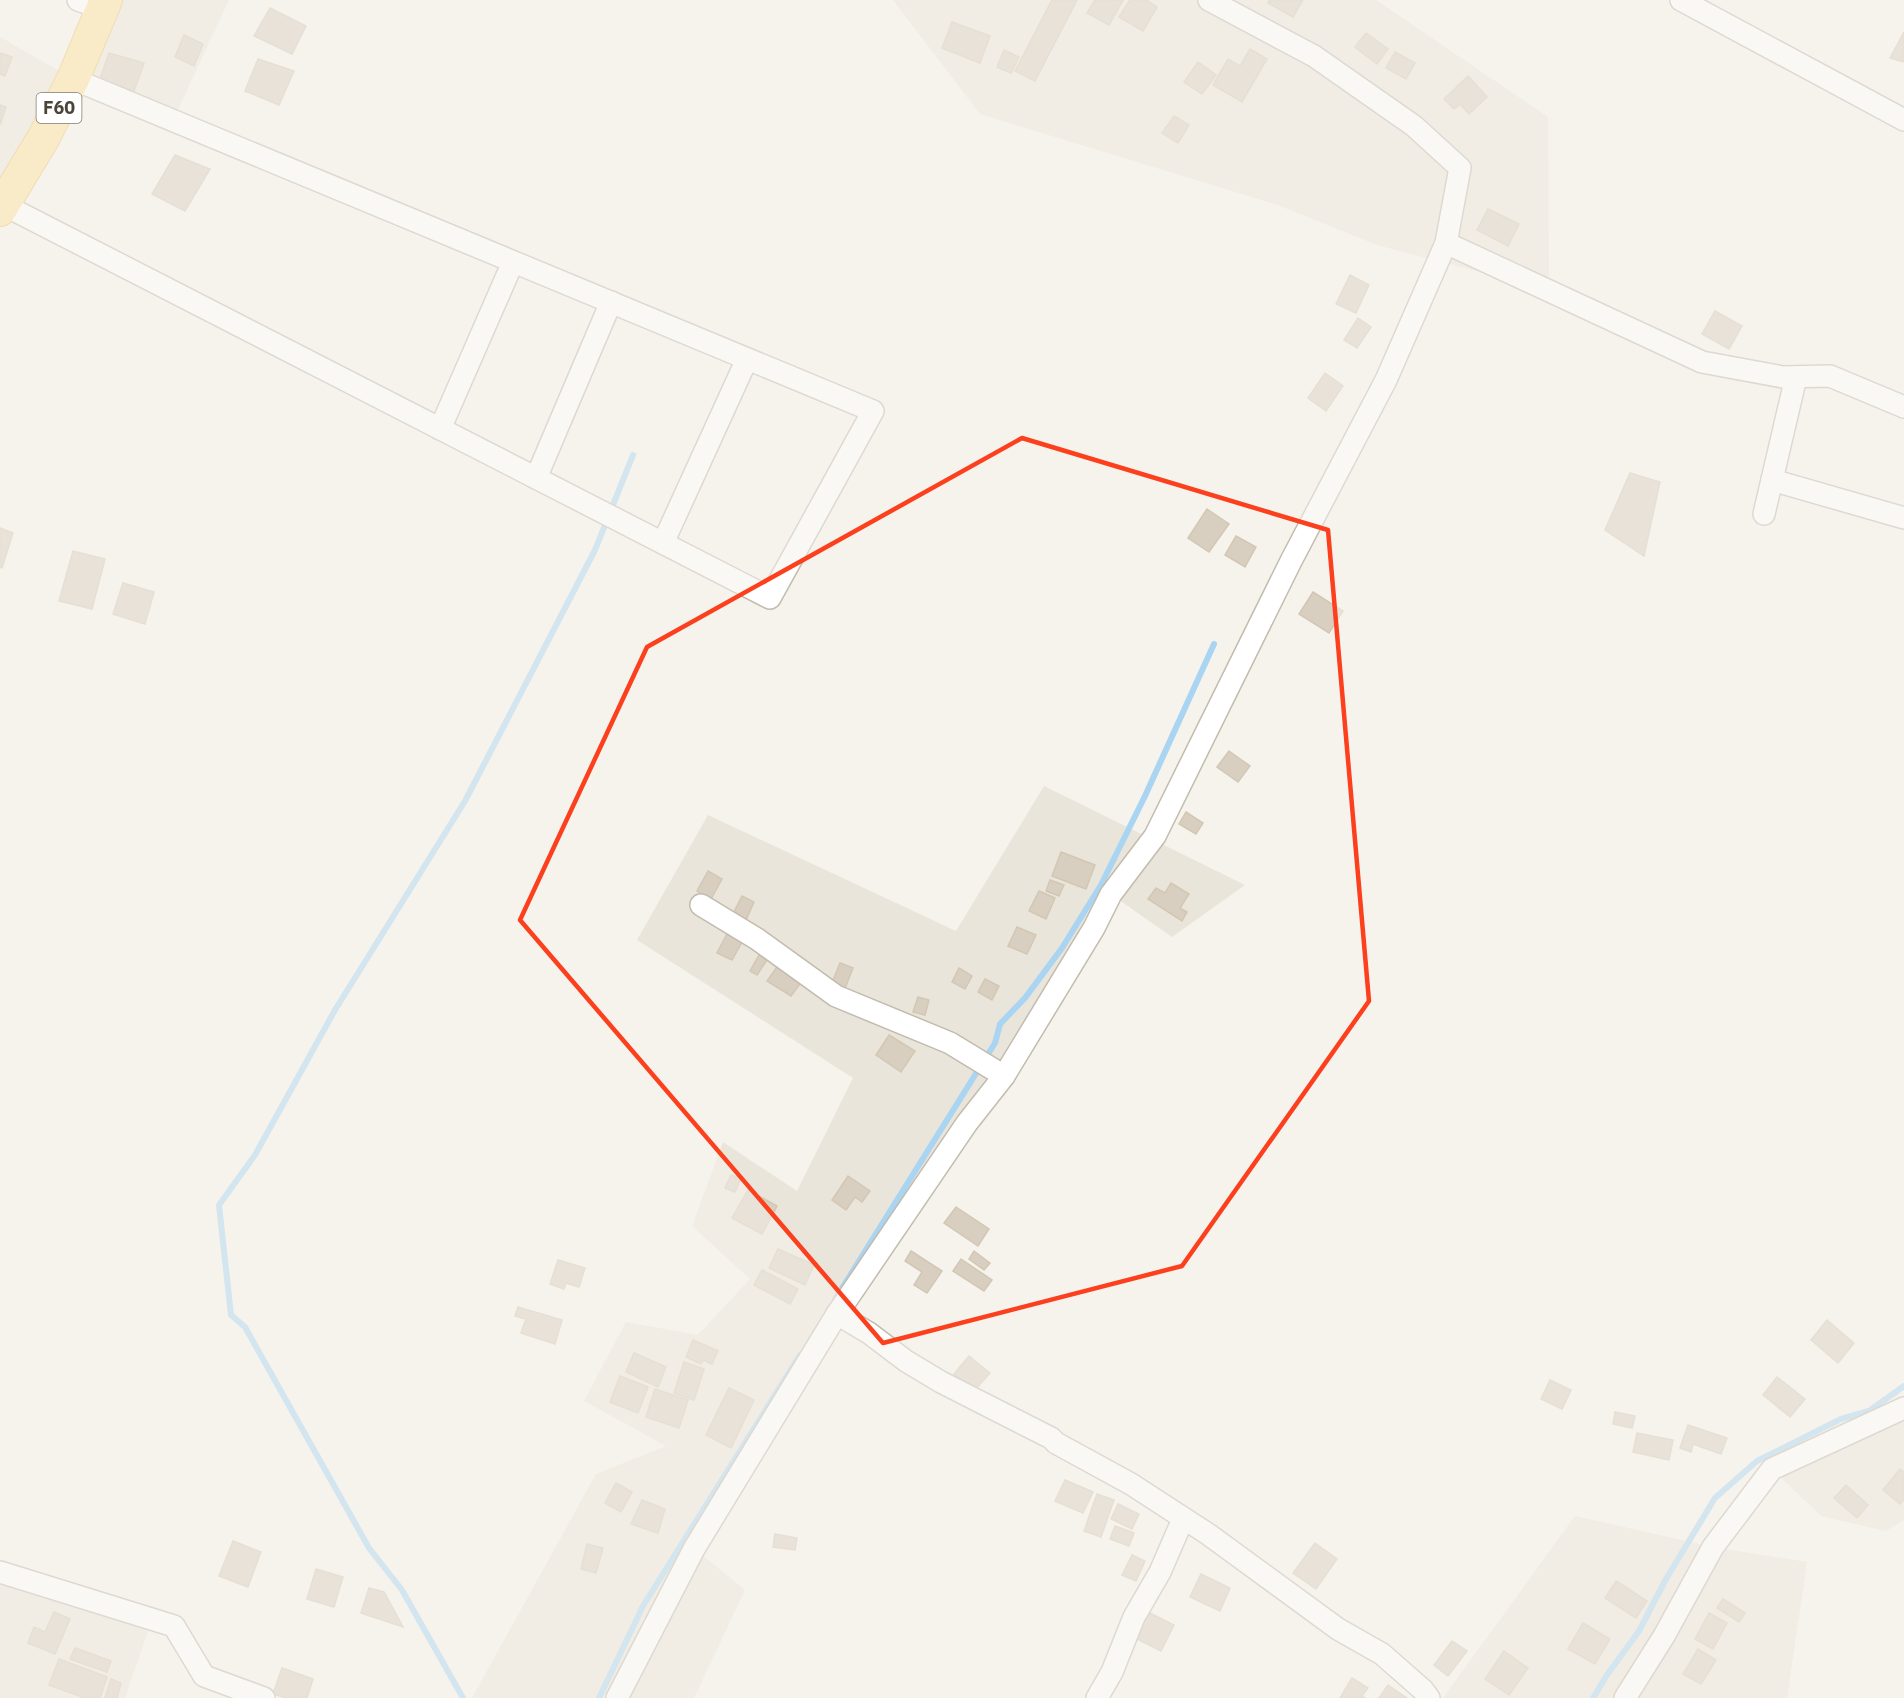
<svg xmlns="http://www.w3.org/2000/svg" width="1904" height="1698" viewBox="0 0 1904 1698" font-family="'IBM Plex Sans',sans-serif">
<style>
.residential{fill:#eae5da}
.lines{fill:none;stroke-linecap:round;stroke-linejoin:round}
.stream{stroke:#a9d4f2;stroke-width:6}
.building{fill:#d8cfc1;stroke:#d3c7b4;stroke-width:1.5}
.street-casing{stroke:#c2bbae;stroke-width:24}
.primary-casing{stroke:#e6c16a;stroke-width:34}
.street{stroke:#fff;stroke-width:21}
.primary{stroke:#ffe39c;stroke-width:32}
.marked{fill:none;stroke:#fc3f1d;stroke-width:4.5;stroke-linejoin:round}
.labels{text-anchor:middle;stroke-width:4.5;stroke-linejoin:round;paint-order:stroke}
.shield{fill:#fff;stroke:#817c74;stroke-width:1.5}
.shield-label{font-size:18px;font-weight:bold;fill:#4b4439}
</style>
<rect width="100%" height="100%" fill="#f6f3ec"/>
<g class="residential">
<polygon points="106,0 229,0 173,120 73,79 0,189 0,37 73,79"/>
<polygon points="893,0 1376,0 1548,117 1549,290 1377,245 1278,205 980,114"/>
<polygon points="1044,786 1245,885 1172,937 1112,895 695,1549 745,1590 694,1698 472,1698 596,1474 666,1446 584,1401 626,1322 698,1335 750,1279 692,1226 723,1142 797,1191 853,1078 637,940 708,815 956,931"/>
<polygon points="1904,1408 1904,1520 1886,1531 1821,1516 1772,1469"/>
<polygon points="1575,1516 1713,1547 1807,1562 1787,1698 1443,1698"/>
<polygon points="0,1572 152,1619 125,1698 0,1698"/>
</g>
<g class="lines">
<g class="stream">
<polyline points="836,1298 995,1043 1000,1024 1025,998 1062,948 1101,885 1145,796 1214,644"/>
<polyline points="463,1698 402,1590 369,1548 245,1327 231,1315 219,1205 255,1155 335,1010 465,801 595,550 633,455"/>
<polyline points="599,1698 643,1606 800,1355"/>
<polyline points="1593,1698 1607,1675 1639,1631 1666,1579 1715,1498 1757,1461 1841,1419 1869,1411 1904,1386"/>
</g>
</g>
<g class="building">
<polygon points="1052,0 1077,0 1035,81 1015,71"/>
<polygon points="1095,0 1123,0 1109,25 1087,13"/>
<polygon points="1130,0 1146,0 1157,7 1143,31 1119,17"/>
<polygon points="1270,0 1303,0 1293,17 1268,3"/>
<polygon points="270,8 306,26 292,54 254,36"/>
<polygon points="952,22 990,36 980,63 942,48"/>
<polygon points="1904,32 1904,62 1890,58"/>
<polygon points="1366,33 1388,49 1377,64 1355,47"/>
<polygon points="184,35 203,44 194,66 175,57"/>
<polygon points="1250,49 1267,59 1242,102 1213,85 1228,59 1240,66"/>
<polygon points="1004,50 1019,57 1011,73 997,67"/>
<polygon points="1395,52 1415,63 1406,79 1386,68"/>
<polygon points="0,53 12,57 5,76 0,74"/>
<polygon points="109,53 144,63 134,91 100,79"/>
<polygon points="258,59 294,71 279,105 245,91"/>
<polygon points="1198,62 1216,75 1202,94 1184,82"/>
<polygon points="1468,76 1487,97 1469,114 1460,104 1454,109 1444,99"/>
<polygon points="0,105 6,107 0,125"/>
<polygon points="1174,116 1189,125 1178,143 1162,133"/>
<polygon points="175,155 210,169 185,211 152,194"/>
<polygon points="1488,209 1519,224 1508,246 1477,230"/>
<polygon points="1350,275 1369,285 1356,313 1336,304"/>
<polygon points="1715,311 1742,326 1729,349 1702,334"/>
<polygon points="1358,318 1371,327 1357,348 1344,340"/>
<polygon points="1325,373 1343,386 1326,411 1308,398"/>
<polygon points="1630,473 1660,482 1644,556 1605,530"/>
<polygon points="1207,509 1229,524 1209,552 1188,538"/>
<polygon points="0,528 13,533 2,568 0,567"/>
<polygon points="1236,536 1256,547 1245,567 1225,555"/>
<polygon points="73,551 105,559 92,609 59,601"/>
<polygon points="123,583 154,592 145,624 113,614"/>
<polygon points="1313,592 1343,611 1329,633 1299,614"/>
<polygon points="1229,751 1250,766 1238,782 1217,767"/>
<polygon points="1186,812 1203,823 1196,834 1179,824"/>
<polygon points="1061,852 1095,865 1086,889 1052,876"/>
<polygon points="708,871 722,879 711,899 697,891"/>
<polygon points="1050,880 1064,885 1059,896 1046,891"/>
<polygon points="1171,883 1189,894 1180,908 1187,912 1182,921 1148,899 1156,888 1165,893"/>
<polygon points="1039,891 1055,898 1046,919 1029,911"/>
<polygon points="742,896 754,902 746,920 733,914"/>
<polygon points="1017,927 1036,935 1027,954 1008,946"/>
<polygon points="727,934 742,942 732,960 717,953"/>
<polygon points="759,955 767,960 757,975 750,971"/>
<polygon points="840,963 853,968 844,991 831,985"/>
<polygon points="779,964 803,980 791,996 767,981"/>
<polygon points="959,968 972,976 965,989 952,982"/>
<polygon points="985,979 999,986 992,1000 978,992"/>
<polygon points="918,997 929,1000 925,1015 913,1012"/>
<polygon points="889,1035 915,1051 901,1072 876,1055"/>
<polygon points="731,1175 741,1179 735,1192 725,1188"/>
<polygon points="848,1176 870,1191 862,1202 855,1197 846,1210 832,1200"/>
<polygon points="748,1190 777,1206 762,1234 732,1218"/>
<polygon points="956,1207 989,1229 978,1246 944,1223"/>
<polygon points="778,1249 814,1265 805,1285 769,1268"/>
<polygon points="911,1251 942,1271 927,1293 914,1285 922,1272 905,1261"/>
<polygon points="974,1251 990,1263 984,1270 969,1259"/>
<polygon points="961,1259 992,1280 984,1291 953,1271"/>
<polygon points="558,1260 585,1268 579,1287 566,1283 564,1289 550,1284"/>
<polygon points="762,1270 798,1289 790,1304 754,1285"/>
<polygon points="518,1307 562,1320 555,1344 521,1333 526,1319 515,1316"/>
<polygon points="1827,1320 1854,1343 1838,1363 1811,1340"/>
<polygon points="693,1340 718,1351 712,1364 703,1360 701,1364 686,1357"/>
<polygon points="634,1353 666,1367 658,1387 626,1372"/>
<polygon points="969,1356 990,1373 974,1391 954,1374"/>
<polygon points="684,1362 704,1369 694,1400 674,1393"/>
<polygon points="620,1376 648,1387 638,1413 610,1402"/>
<polygon points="1777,1377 1805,1399 1790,1417 1763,1395"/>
<polygon points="1550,1380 1571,1390 1562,1409 1541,1399"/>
<polygon points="729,1388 754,1400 731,1448 706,1435"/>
<polygon points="655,1389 688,1400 679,1428 646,1417"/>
<polygon points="1615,1412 1635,1416 1632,1428 1613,1424"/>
<polygon points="1688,1425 1727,1438 1721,1454 1693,1444 1691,1452 1680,1448"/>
<polygon points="1637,1433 1673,1440 1669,1460 1633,1452"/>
<polygon points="1900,1469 1904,1472 1904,1499 1900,1504 1883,1490"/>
<polygon points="1065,1480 1093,1492 1083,1513 1055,1501"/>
<polygon points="616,1483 632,1492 621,1512 605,1503"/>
<polygon points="1846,1485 1868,1505 1857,1518 1834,1498"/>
<polygon points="1097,1494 1114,1500 1101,1537 1084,1531"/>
<polygon points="642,1500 665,1509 658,1533 631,1524"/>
<polygon points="1118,1504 1139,1514 1132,1529 1111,1519"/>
<polygon points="1115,1526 1134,1533 1129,1546 1110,1539"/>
<polygon points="775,1534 797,1538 795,1550 773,1547"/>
<polygon points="233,1541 261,1552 248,1587 219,1576"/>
<polygon points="1315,1543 1337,1559 1316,1589 1293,1573"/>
<polygon points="587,1544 603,1548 596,1573 581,1569"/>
<polygon points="1132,1555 1145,1561 1136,1581 1122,1575"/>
<polygon points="316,1569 343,1577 334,1607 307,1599"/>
<polygon points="1201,1574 1230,1588 1220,1611 1190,1597"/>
<polygon points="1616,1581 1647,1601 1636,1618 1605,1598"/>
<polygon points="369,1588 384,1592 403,1627 361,1613"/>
<polygon points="1723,1599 1745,1613 1739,1622 1717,1608"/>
<polygon points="1144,1610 1174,1625 1161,1651 1131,1636"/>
<polygon points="54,1612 70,1619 55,1654 28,1643 34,1627 45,1632"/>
<polygon points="1709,1613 1727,1623 1713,1649 1695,1639"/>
<polygon points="1583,1623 1610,1639 1595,1664 1568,1649"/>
<polygon points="1452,1641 1467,1651 1448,1676 1434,1665"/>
<polygon points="75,1648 111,1661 107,1672 70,1659"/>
<polygon points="1698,1649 1716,1660 1701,1684 1683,1674"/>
<polygon points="1504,1651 1528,1668 1509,1695 1485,1679"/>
<polygon points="59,1659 107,1677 100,1698 85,1698 49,1685"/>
<polygon points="282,1668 313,1679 307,1698 286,1698 273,1694"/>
<polygon points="1352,1678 1368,1688 1362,1696 1365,1698 1340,1698"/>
<polygon points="111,1679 121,1683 117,1698 105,1698"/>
<polygon points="1388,1685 1407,1698 1379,1698"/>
</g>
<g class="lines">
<g class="street-casing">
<g id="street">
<polyline points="78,0 103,9"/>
<polyline points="1681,0 1904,120"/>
<polyline points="4,205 770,598 873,411 73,79"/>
<polyline points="1446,243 1702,362 1783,377 1830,376 1904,407"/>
<polyline points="440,429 513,262"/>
<polyline points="536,478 611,302"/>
<polyline points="1772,480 1904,518"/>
<polyline points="1764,514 1796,377"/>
<polyline points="663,543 747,359"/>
<polyline points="701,905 757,939 836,996 950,1043 1004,1076"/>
<polyline points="837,1314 869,1333 906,1361 941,1382 1051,1438 1056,1443 1131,1484 1208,1534 1338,1629 1382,1654 1423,1690 1429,1698"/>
<polyline points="0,1572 174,1626 204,1676 264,1698"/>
<polyline points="617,1698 694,1549 837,1314 967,1123 1004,1076 1094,928 1111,894 1155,836 1291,561 1386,380 1446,243 1460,168 1414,126 1314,56 1209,0"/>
<polyline points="1097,1698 1112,1672 1134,1617 1160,1572 1183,1519"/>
<polyline points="1625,1698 1664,1636 1713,1547 1772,1469 1904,1408"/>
</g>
</g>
<g class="primary-casing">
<polyline id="primary" points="0,210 44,137 73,79 106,0"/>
</g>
<use href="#street" class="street"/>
<use href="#primary" class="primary"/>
</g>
<path d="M0 0H1904V1698H0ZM1022,438L1328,530L1369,1001L1182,1266L883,1343L520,920L647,647Z" fill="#f6f3ec" fill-opacity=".55" fill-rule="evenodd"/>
<path class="marked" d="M1022,438L1328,530L1369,1001L1182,1266L883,1343L520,920L647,647Z"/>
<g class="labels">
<rect class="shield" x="36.5" y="93" width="45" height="30" rx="4.5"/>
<g class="shield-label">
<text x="59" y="114">F60</text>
</g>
</g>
</svg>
